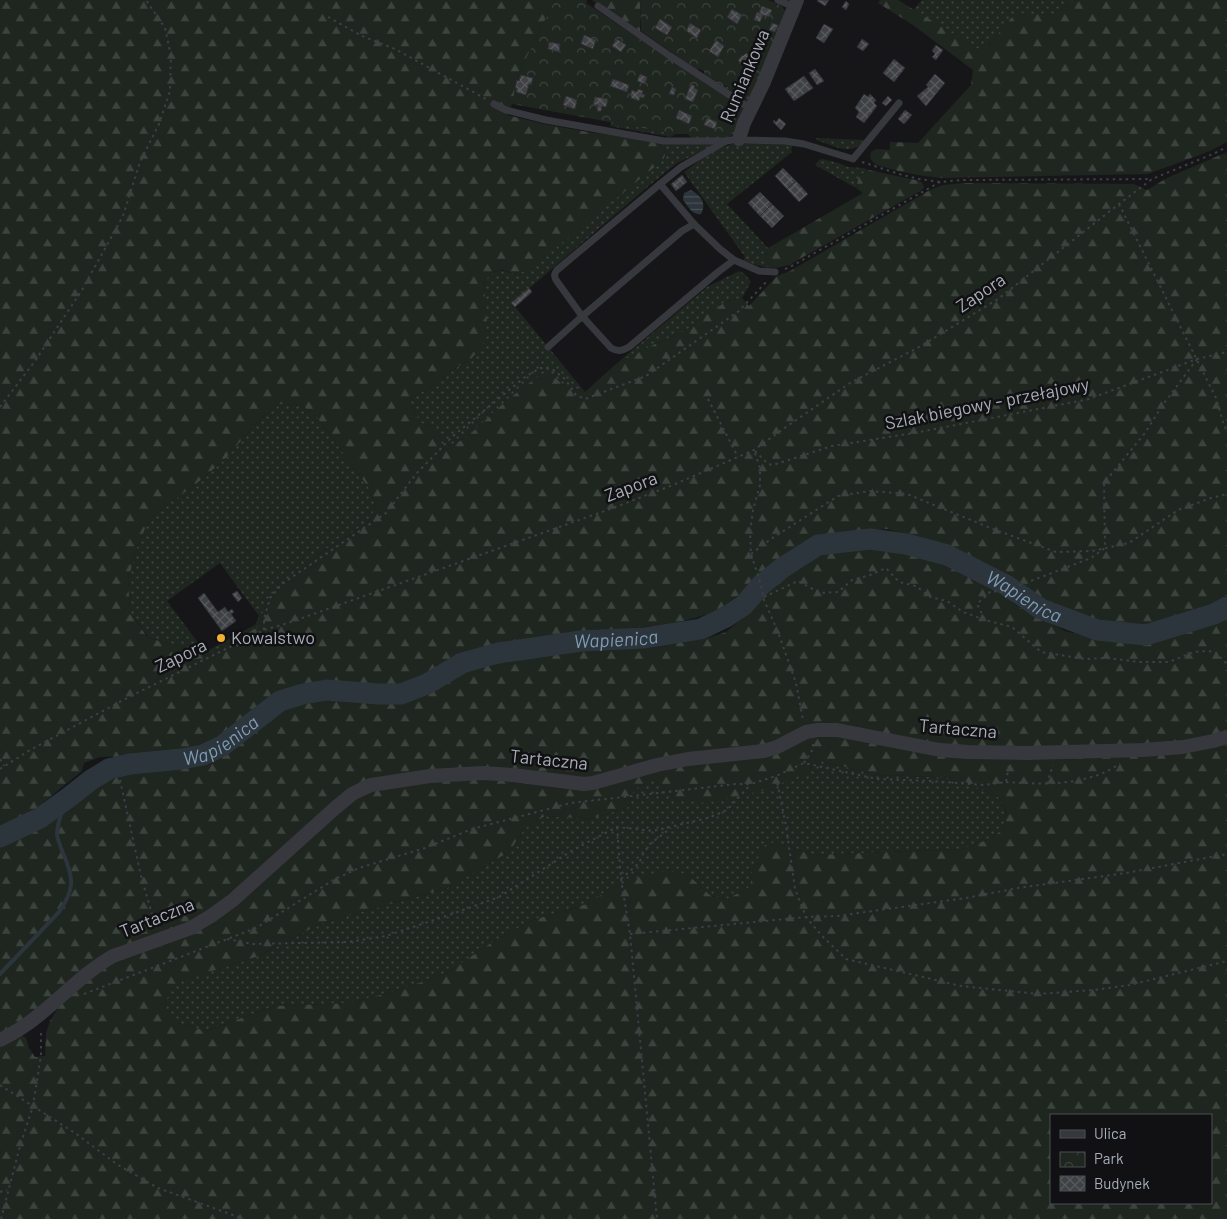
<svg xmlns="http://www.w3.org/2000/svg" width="1227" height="1219" viewBox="0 0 1227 1219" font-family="Barlow,sans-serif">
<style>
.grass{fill:url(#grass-dots);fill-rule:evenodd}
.forest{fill:url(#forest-firs);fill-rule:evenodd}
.park{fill:url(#park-crowns)}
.water{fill:url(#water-rules)}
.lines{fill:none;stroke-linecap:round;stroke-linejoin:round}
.stream{stroke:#2c353c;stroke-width:4}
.river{stroke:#2c353c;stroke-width:21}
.building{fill:url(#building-cross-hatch);stroke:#303034}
.path{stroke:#3d3f44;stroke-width:2;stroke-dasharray:2.5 4;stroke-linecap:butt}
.service{stroke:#37383d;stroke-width:7}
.minor{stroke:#37383d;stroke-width:14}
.poi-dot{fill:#f2b134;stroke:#111113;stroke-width:2}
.labels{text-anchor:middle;stroke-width:5;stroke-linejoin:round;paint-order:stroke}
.street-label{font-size:18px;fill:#a8adb8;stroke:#111113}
.poi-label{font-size:18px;fill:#a8adb8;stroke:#111113;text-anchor:start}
.water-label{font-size:19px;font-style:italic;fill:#7f9bb3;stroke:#111113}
</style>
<defs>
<pattern id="grass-dots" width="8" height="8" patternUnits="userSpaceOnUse" patternTransform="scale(1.25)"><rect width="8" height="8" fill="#1e261f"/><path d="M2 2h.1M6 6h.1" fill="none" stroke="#3c433d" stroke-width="1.8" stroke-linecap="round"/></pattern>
<pattern id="forest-firs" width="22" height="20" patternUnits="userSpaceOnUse" patternTransform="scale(1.25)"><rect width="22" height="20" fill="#1e261f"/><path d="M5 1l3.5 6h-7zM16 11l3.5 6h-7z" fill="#3c433d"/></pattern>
<pattern id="park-crowns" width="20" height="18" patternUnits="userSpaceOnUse" patternTransform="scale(1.25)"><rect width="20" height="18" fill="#1e261f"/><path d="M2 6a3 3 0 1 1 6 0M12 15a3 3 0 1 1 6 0" fill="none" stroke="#3c433d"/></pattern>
<pattern id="water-rules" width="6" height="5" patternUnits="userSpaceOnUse" patternTransform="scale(1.25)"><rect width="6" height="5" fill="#2c353c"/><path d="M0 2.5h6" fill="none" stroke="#485056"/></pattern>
<pattern id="building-cross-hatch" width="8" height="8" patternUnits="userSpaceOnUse" patternTransform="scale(1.25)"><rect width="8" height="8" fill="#404145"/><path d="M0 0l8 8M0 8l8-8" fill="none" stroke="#595a5e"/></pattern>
</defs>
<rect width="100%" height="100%" fill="#161618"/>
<g class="grass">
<polygon points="922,0 1076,0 1052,15 1018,14 1012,17 983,52 913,10"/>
<polygon points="787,13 748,101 745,102 723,88 724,85 746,98"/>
<path d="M711,87L743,108L745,111C740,122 739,134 726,138H691L688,134H730L743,112L741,108Z"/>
<polygon points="611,122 675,134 671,137 610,126"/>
<path d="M816,138L864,140C853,157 834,146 819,141L816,140Z"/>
<path d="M656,141L709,144H712L713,146L677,163L651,184L512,303L585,392L565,386L553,376L506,401L466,438L447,447L442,445L430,426L420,423L410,402L412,397L437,384L448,373L472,358C476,339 481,320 484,300C485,293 482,284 487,278C496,268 505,271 516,274L665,155L664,150Z"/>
<path d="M739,143L793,144L791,150L792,152L727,204L768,248L765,255L767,262L776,268L764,267L743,261L745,257L684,172C700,161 718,145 739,143Z"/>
<polygon points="822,159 839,163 848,167 863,168 869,170 859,176 856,188 815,165 819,160"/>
<polygon points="739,271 745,274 751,282 742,298 727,301 707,314 685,331 653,345 616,364 707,287"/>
<path d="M280,404L301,405L316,416L369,488L376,506L369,522L320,553L267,600L258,627L205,656L179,646L149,638L130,612L128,580L138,544L150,518L196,484L224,460L261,418ZM220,563L259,616L255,625L205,652L167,601Z"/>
<polygon points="821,761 879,775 957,778 1000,798 1007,814 1004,829 987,840 963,849 813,855 775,842 753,868 750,887 727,899 711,896 687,874 609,889 590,903 533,920 491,943 447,973 396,991 349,1003 275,1006 206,1031 178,1023 165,1006 168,995 176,982 256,957 322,923 447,888 509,852 525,828 545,816 591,819 628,807 634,789 655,780 677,800 801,775"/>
</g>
<g class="forest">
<path d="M0,0H555L518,75L512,104L507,115L544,124L588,132L656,141L664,150L665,155L663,160L529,270L516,274L502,270L494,272L487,278L484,284L487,324L484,342L472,358L448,373L437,384L412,397L410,402L420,423C437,428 436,429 442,445L447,447L466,438L506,401L537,377L545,375L553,376L565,386L585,392L616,364L653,345L685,331L707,314L727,301L742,298L749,306L777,276L790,271L930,190L943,185L963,183L1134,184L1147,190L1167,178L1227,152V599L1209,607L1146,628L1097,622L1047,602L992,568L950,547L887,529L844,532L814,538L776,564L739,595L715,612L673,624L612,630L579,635L539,642L499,647L463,657L424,679L401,687L323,684L278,696L256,711L220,741L200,750L182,753L154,756L100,757L84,763L82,771L35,809L0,829ZM280,404L301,405L316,416L369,488L376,506L369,522L320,553L267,600L258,627L205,656L179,646L148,638L130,612L128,580L138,544L150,518L196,484L224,460L261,418Z"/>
<polygon points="592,0 640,0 640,33"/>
<path d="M880,0H898L983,52L1012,17L1018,13L1052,15L1076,0H1227V142L1210,151L1148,174L942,178C922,176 903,173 884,167C880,166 876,165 873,162C870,159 870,156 871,152L876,149L890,150V142L918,143L971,85L973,70L913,25L878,3Z"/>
<polygon points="869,170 920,181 923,184 924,187 922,190 789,265 776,268 767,262 765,255 768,248 863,193 856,188 859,176"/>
<polygon points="870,547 904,551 944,560 990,583 1015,605 1065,631 1111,642 1144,641 1214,623 1227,617 1227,733 1182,744 967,749 837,726 784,740 603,778 513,773 371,783 210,914 111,954 0,1038 0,844 43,820 91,789 106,781 126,775 177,767 203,764 227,755 256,726 279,708 300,701 326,697 377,702 403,701 432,692 466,670 498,661 579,649 705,639 726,632 744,617 759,600 783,578 821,554"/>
<path d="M832,734L940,754L1227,740V1219H0V1043L18,1033L26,1038L29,1048L35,1057L45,1056L46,1033L50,1021L64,998L104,964L191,931L363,791L463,776L583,787L800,740ZM821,761L879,775L957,778L1000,798L1007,813L1004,829L987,840L963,849L813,855L775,842L765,845L753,868L750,887L727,899L711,896L687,874L666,871L642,876L609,889L590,903L533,920L491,943L447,973L396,991L349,1003L275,1006L206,1031L178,1023L165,1006L168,995L177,982L256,957L322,923L447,888L509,852L525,828L545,816L591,819L628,807L634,789L655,780L677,800L706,803L765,790L801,775ZM1051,1115H1211V1203H1051Z"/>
</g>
<g class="park">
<polygon points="555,0 587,0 586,3 741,107 743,112 736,130 730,134 675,134 512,104 518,75"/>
<polygon points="640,0 768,0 782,6 785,11 768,58 746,98 725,85 723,88 704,74 704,71 699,69 697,70 641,31"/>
</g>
<path class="water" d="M691,190C701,196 707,203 701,214C693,216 688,206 683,200L684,193Z"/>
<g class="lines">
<path class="stream" d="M0,974L59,912C75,889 74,878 63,853C61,848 58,841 57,835C57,822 63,809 68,798"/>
<path class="river" id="s1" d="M0,837L40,818L68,798L91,780L109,769L130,764L182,759L203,755L222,746L280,701L303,694L327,690L378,694H401L427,684L462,663L498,653L581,641L644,638L701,629L726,617L744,605L761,585L782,568L818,545L870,539L906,544L947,555L1006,585L1041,609L1097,630L1146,635L1214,614L1227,607"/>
</g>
<g class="building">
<polygon points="818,0 829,0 825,6 817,1"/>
<polygon points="846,1 849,4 846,10 842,7"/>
<polygon points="762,6 772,10 769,17 763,15 760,22 754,20 757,12 759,13"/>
<polygon points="732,9 742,15 737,24 727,17"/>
<polygon points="660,19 672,27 667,35 655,28"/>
<polygon points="690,23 701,30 697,38 686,31"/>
<polygon points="772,23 778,25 775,32 769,30"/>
<polygon points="824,24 833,29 824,43 816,38"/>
<polygon points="584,35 596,40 593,49 581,44"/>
<polygon points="617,39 626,45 621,52 612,46"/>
<polygon points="862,39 869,44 863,51 857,47"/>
<polygon points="716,40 724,46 718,57 709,51"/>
<polygon points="549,42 560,44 559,52 548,49"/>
<polygon points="936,45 943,50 936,60 932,57 935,54 932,51"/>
<polygon points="746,53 757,59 751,69 738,61 742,55 743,56"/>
<polygon points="894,59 905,68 894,82 883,73"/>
<polygon points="815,69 824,81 817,85 809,73"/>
<polygon points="640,74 647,77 645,84 637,81"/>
<polygon points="935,74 945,83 926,106 917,96 928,87 926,85"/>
<polygon points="521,75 533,78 531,85 529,84 526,95 516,92 517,88 515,88 517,80 519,81"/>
<polygon points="804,76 813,88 794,101 785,89"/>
<polygon points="613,79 629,85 627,92 610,86"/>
<polygon points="691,84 695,86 694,88 698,90 693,102 685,99"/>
<polygon points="672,87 676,89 674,95 669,94"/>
<polygon points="638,89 643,91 642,94 645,95 643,98 640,97 639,101 631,98 631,96 630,95 632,90 637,92"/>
<polygon points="864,94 868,97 870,94 876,100 874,103 877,106 864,123 856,117 859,112 855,108"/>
<polygon points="566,96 577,100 575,109 563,105"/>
<polygon points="888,96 892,100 886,106 882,103"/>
<polygon points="595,97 608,99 606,107 602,106 601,111 597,111 598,105 593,105"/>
<polygon points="679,110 692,116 689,124 676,118"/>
<polygon points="905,110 912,115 904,124 898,119"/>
<polygon points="707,118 717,122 715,129 704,125"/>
<polygon points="779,118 786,124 781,130 773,122 774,120 776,122"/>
<polygon points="783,168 796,181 787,189 775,176"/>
<polygon points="682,175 687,182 676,191 671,184"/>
<polygon points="796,181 808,194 799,202 787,189"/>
<polygon points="760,192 772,204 760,216 748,203"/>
<polygon points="772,204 784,216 772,228 760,216"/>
<polygon points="529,288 532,292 515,307 511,303"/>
<polygon points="237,591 242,598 238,602 232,594"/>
<polygon points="204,593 218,612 225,607 228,612 232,609 234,612 231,614 236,621 222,631 198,598"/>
</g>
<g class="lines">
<g class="path">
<polyline points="328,17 362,36 395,49 486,99"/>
<polyline points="862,162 899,174 919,179 940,182 962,180 1152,179"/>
<polyline points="1119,204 1216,398 1223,422 1227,432"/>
<polyline points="785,269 790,267 940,182"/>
<polyline points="1197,359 1162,406 1145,433 1104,483 1105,548 1091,558 1044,576 1001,592 991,591 977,604 985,620 1012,627 1041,652 1085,659 1107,658 1140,662 1169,662 1194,652 1207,651 1215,652 1227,664"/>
<polyline points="708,399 738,457"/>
<polyline points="0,407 35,361 82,290 123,216 140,162 159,124 170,91 171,56 165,28 146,0"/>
<polyline points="755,451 768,464 773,465 832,446 920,432 1089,399 1197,359 1227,352"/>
<polyline points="755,453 760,468 760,485 753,510 750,533 751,554 761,585 764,600 778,632 796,683 803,720"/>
<polyline points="751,554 771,539 838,496 870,491 907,494 993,529 1056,552 1092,551 1129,543 1178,510 1211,498 1227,494"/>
<polyline points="764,597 798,581 820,593 838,592 852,580 870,575 886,568 899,582 916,586 930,597 947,601 963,612 985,620"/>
<polyline points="264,630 264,619 270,598 282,584 386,513 416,474 453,436 525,377 540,368 552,369 565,379 576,395 585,399 646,376 739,311 767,281"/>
<polyline points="0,759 4,766"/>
<polyline points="804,763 813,749 813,744"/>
<polyline points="0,769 30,750 129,697 264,630 288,623 613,508 673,485 754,450 786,427 850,383 921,346 998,299 1119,204 1152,179 1213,154 1227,147"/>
<polyline points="776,777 786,826 795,889 806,917 822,936 846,959 961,986 1038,994 1094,990 1130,985 1227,961"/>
<polyline points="120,780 141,876 156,928"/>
<path d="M1006,782C1038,784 1071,786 1103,773C1108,771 1114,767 1120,764"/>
<polyline points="1047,784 1053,765"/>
<polyline points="617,827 621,879 630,934 657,1219"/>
<polyline points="621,879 639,863 643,854 650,844 671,828"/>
<polyline points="630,934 806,917 837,916 966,898 1018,888 1126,873 1227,854"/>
<polyline points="227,939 252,944 348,942 386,936 452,914 499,897 573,850 617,827 653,831 708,818 727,810 751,784"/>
<polyline points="84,994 256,928 335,879 359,868 425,848 472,829 571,803 735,784 751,784 776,776 804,763 877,779 930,781 984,785 1006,782 1009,765"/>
<polyline points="0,1085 75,1133 118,1165 158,1188 244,1219"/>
<polyline points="0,1192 7,1190"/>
<polyline points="1,1219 20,1146 33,1106 41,1055 41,1029"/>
</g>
<g class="service">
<polyline points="778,0 794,7"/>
<polyline points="598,6 670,56 751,109"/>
<polyline points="494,104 506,110 546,120 664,141 726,141 739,139 747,140 785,141 804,144 853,159 899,103"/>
<polyline points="726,141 681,167 660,184 694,224 720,249 734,260 759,271 775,272"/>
<path d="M660,184L557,270C554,274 554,276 556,280L582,316L611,348C618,352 622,351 629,347L718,272L734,260"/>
<polyline points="548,347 578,320 682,231 694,224"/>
</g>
<g class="minor">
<polyline points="739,139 744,123 763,84 797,0"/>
<path d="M0,1040C14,1033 27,1025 39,1015C64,995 85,972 113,956L191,928L211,916L233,900L334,809L352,794L362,789L371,785L430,776L483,773L513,775L584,784L593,783L657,765L688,759L764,751L777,747L806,732L818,730H837L940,750L968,752L1026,753L1143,750L1183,747L1213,741L1227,737"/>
</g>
</g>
<circle class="poi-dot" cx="221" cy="638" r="5"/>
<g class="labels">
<g class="street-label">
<text transform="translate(745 76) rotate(-67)" y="6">Rumiankowa</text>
<text transform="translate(981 293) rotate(-34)" y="6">Zapora</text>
<text transform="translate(987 404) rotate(-11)" y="6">Szlak biegowy - przełajowy</text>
<text transform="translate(631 487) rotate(-21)" y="6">Zapora</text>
<text transform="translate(181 656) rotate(-26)" y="6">Zapora</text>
<text transform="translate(958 729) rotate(5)" y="6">Tartaczna</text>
<text transform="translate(549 760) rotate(6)" y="6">Tartaczna</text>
<text transform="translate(157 918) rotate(-22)" y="6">Tartaczna</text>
</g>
<g class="poi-label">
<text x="231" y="644">Kowalstwo</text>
</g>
<g class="water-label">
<text dy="7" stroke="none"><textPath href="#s1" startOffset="1116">Wapienica</textPath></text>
<text dy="7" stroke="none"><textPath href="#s1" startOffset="666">Wapienica</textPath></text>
<text dy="7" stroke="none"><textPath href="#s1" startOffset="246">Wapienica</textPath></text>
</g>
</g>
<rect x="1050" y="1114" width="162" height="90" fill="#111113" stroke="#4d4f55"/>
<rect x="1060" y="1130" width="25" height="8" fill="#37383d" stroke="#4d4f55"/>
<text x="1094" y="1139" font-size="15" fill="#a8adb8">Ulica</text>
<rect x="1060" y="1152" width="25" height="15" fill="url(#park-crowns)" stroke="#4d4f55"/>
<text x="1094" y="1164" font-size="15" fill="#a8adb8">Park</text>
<rect x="1060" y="1176" width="25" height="15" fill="url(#building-cross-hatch)" stroke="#4d4f55"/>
<text x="1094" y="1189" font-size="15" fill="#a8adb8">Budynek</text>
</svg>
